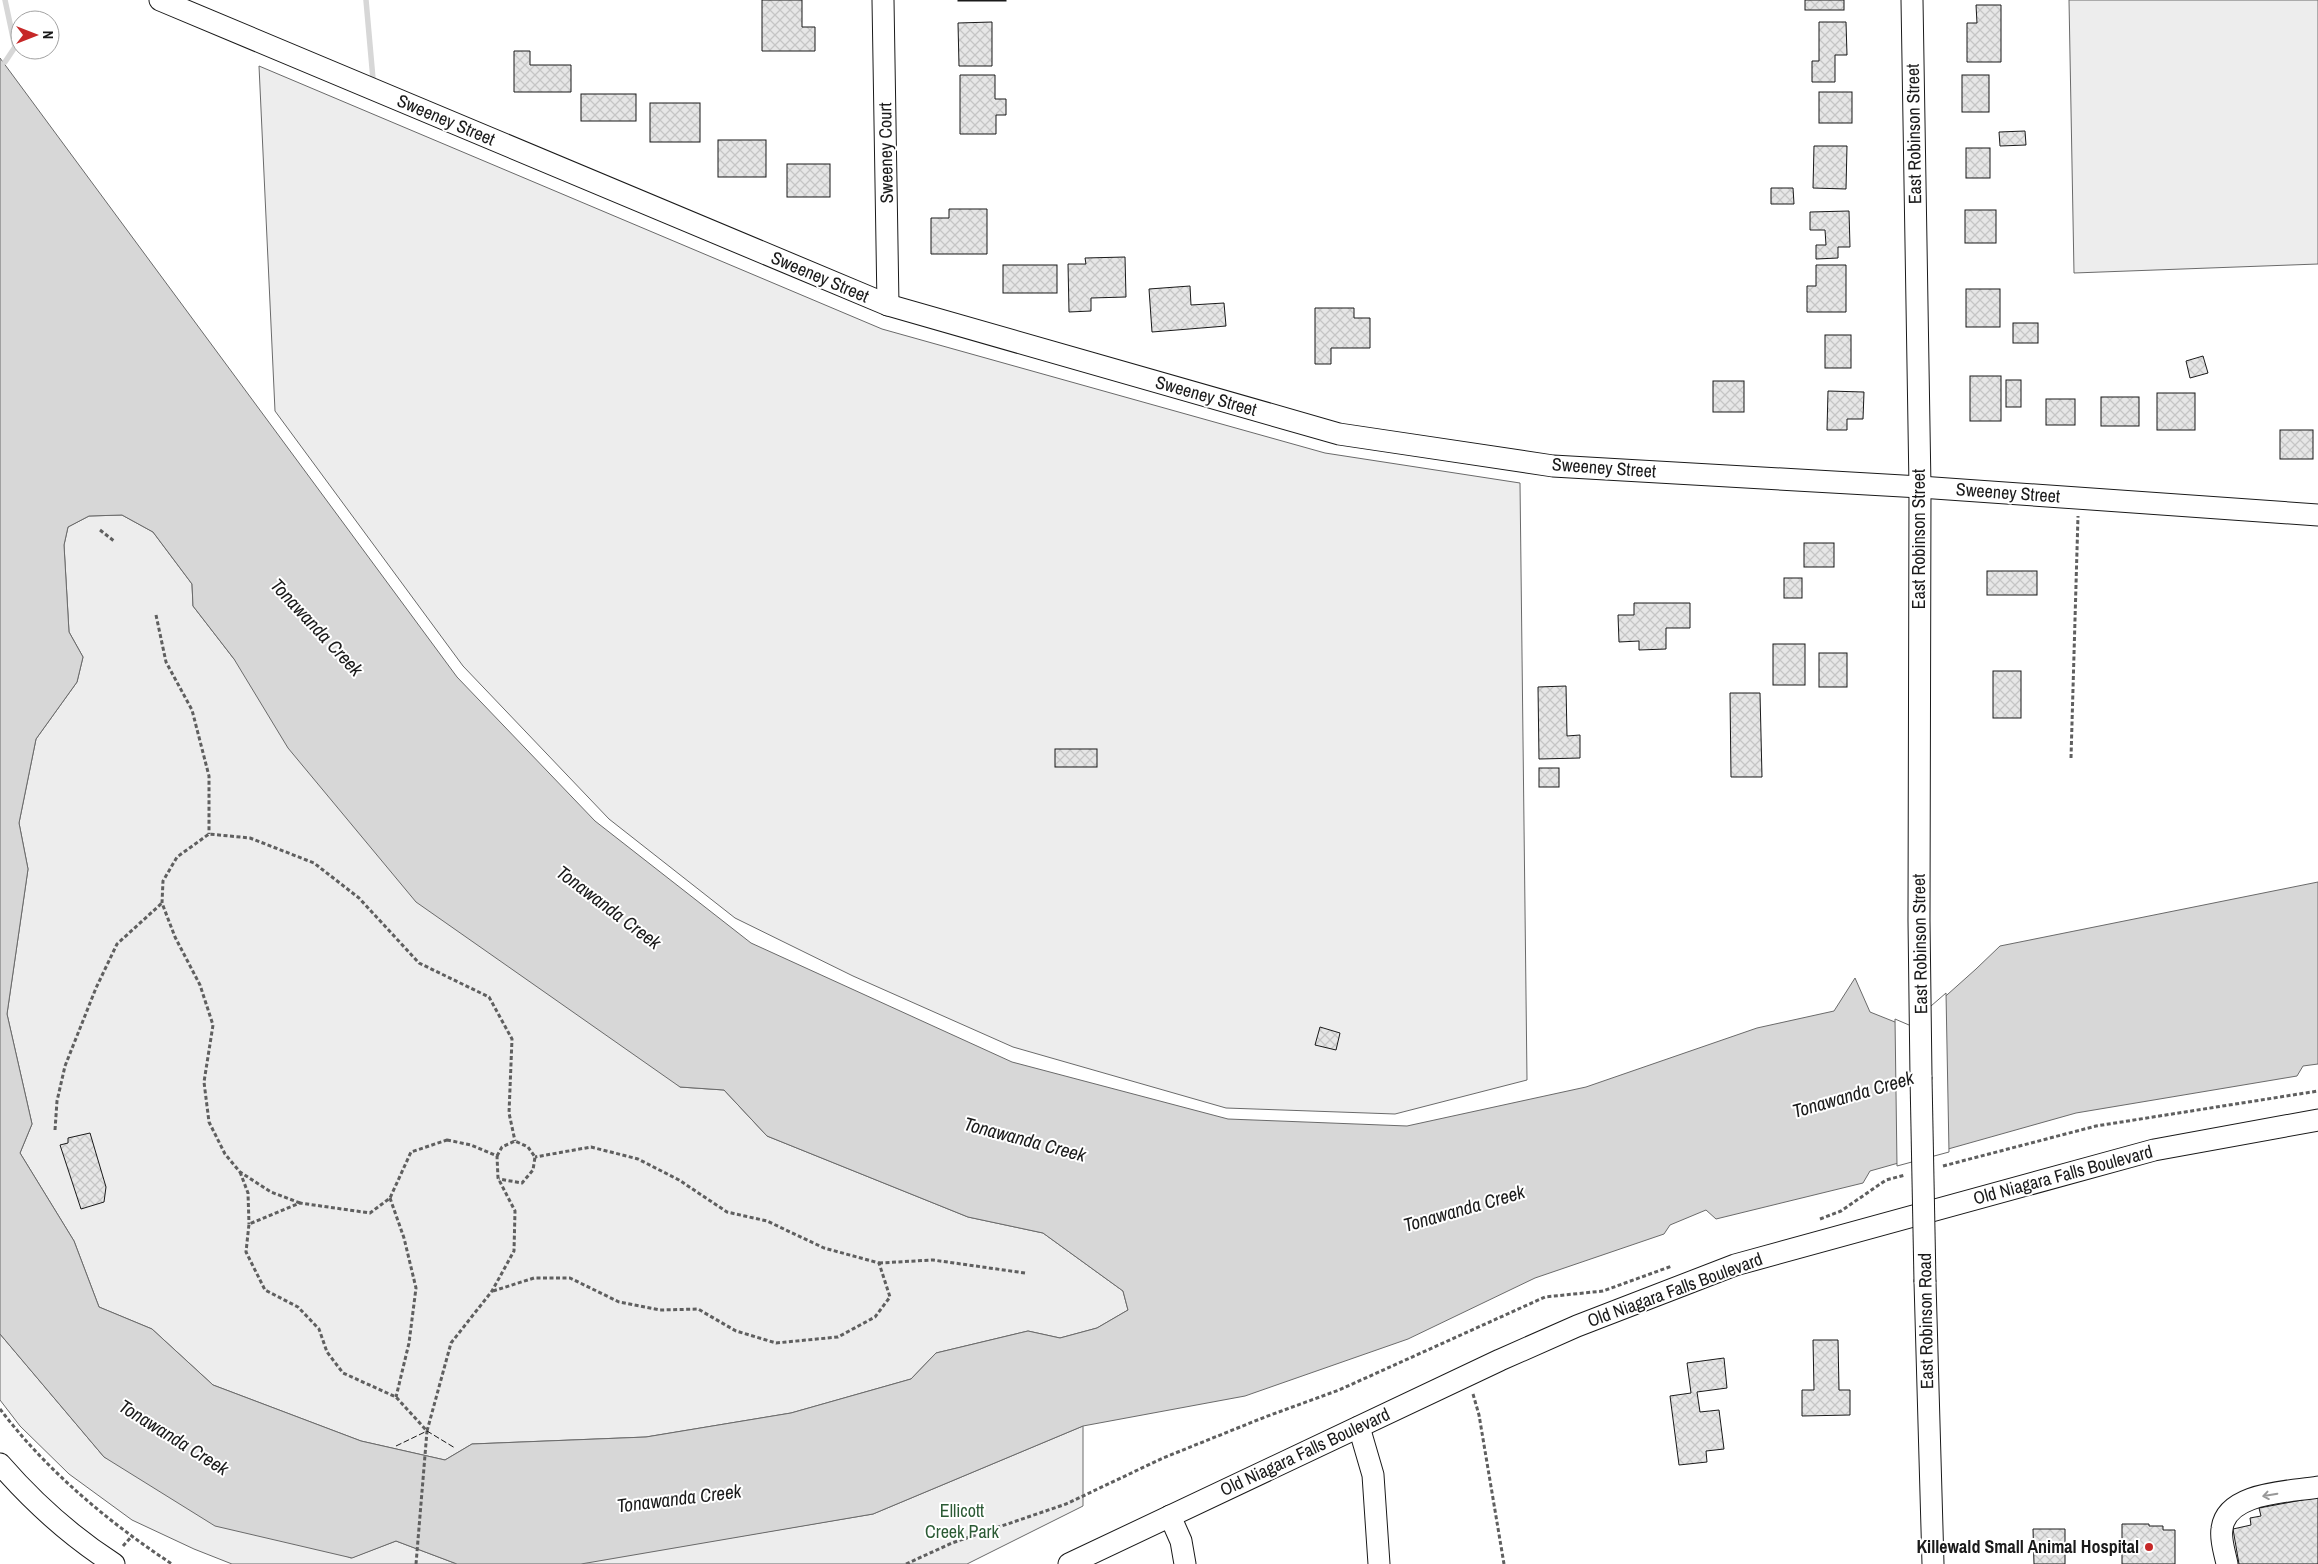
<svg xmlns="http://www.w3.org/2000/svg" width="2318" height="1564" viewBox="0 0 2318 1564" font-family="'Archivo Narrow',sans-serif">
<style>
.built{fill:#ededed;stroke:#6a6a6a}
.water{fill:#d7d7d7;stroke:#6a6a6a;fill-rule:evenodd}
.pier{fill:#fff;stroke:#6a6a6a}
.lines{fill:none;stroke-linecap:round;stroke-linejoin:round}
.stream{stroke:#d7d7d7;stroke-width:5.5}
.building{fill:url(#building-cross-hatch);stroke:#1a1a1a}
.minor-casing{stroke:#1a1a1a;stroke-width:23}
.path{stroke:#5f5f5f;stroke-width:3;stroke-dasharray:4 2.5;stroke-linecap:butt}
.minor{stroke:#fff;stroke-width:21}
.minor-bridge-casing{stroke:#1a1a1a;stroke-width:23;stroke-linecap:butt}
.minor-bridge{stroke:#fff;stroke-width:21}
.fence{stroke:#1a1a1a;stroke-width:1;stroke-dasharray:6 2.5;stroke-linecap:butt}
.oneway{stroke:#989898}
.poi-dot{fill:#c62828;stroke:#fff;stroke-width:2}
.labels{text-anchor:middle;stroke-width:4;stroke-linejoin:round;paint-order:stroke}
.street-label{font-size:18px;fill:#1a1a1a;stroke:#fff}
.park-label{font-size:18px;fill:#2b5a34;stroke:#fff}
.poi-label{font-size:18px;font-weight:bold;fill:#1a1a1a;stroke:#fff;text-anchor:end}
.water-label{font-size:19px;font-style:italic;fill:#1a1a1a;stroke:#fff}
</style>
<defs>
<pattern id="building-cross-hatch" width="8" height="8" patternUnits="userSpaceOnUse" patternTransform="scale(1.25)"><rect width="8" height="8" fill="#e6e6e6"/><path d="M0 0l8 8M0 8l8-8" fill="none" stroke="#c5c5c5"/></pattern>
</defs>
<rect width="100%" height="100%" fill="#fff"/>
<g class="built">
<polygon points="2069,0 2318,0 2318,264 2074,273"/>
<polygon points="259,66 882,329 1325,453 1520,483 1527,1080 1395,1114 1226,1108 1013,1047 853,976 735,918 609,819 463,666 275,411"/>
<polygon points="122,515 153,532 192,584 193,606 234,659 680,1087 724,1090 767,1136 968,1217 1043,1233 1123,1291 1128,1310 1097,1328 1060,1338 1028,1331 936,1353 911,1379 791,1413 646,1437 472,1444 445,1460 361,1441 213,1385 152,1329 99,1307 74,1241 20,1153 32,1124 7,1014 28,869 19,823 36,739 77,682 83,657 69,632 64,545 68,527 89,516"/>
<polygon points="0,1334 104,1457 351,1558 396,1541 457,1564 232,1564 194,1549 132,1520 69,1474 20,1426 0,1400"/>
<polygon points="1083,1426 1083,1506 967,1564 574,1564 873,1514"/>
</g>
<path class="water" d="M0,58L457,677L595,821L751,943L1012,1062L1228,1119L1407,1126L1586,1087L1757,1028L1834,1011L1855,978L1870,1012L1910,1028L1976,969L2000,946L2318,882V1064L2303,1066L2297,1076L2076,1113L1870,1171L1863,1183L1716,1219L1706,1210L1670,1225L1664,1234L1535,1278L1408,1339L1245,1396L1083,1426L873,1514L581,1564H457L396,1541L352,1558L215,1526L104,1457L0,1334ZM122,515L153,532L192,584L193,606L234,659L288,748L416,902L680,1087L724,1090L767,1136L968,1217L1043,1233L1123,1291L1128,1310L1097,1328L1060,1338L1028,1331L936,1353L911,1379L791,1413L646,1437L472,1444L445,1460L361,1441L213,1385L152,1329L99,1307L74,1241L20,1153L32,1124L7,1014L28,869L19,823L36,739L77,682L83,657L69,632L64,545L68,527L89,516Z"/>
<polygon class="pier" points="1946,993 1949,1152 1897,1166 1895,1019 1909,1025"/>
<g class="lines">
<g class="stream">
<polyline points="5,0 15,47 5,62"/>
<polyline points="366,0 373,79"/>
</g>
</g>
<g class="building">
<polygon points="762,0 802,0 802,27 815,27 815,51 762,51"/>
<rect x="958" y="0" width="48" height="1"/>
<rect x="1805" y="0" width="39" height="10"/>
<polygon points="1976,5 2001,5 2001,62 1967,62 1967,23 1977,23"/>
<polygon points="992,22 992,66 959,66 958,23"/>
<polygon points="1819,22 1846,22 1847,55 1835,55 1835,82 1812,82 1812,61 1819,61"/>
<polygon points="514,51 530,51 530,65 571,65 571,92 514,92"/>
<polygon points="960,75 995,75 995,99 1006,99 1006,115 996,115 996,134 960,134"/>
<rect x="1962" y="75" width="27" height="37"/>
<rect x="1819" y="92" width="33" height="31"/>
<rect x="581" y="94" width="55" height="27"/>
<rect x="650" y="103" width="50" height="39"/>
<polygon points="2025,131 2026,145 2000,146 1999,132"/>
<rect x="718" y="140" width="48" height="37"/>
<polygon points="1814,146 1847,146 1846,189 1813,188"/>
<rect x="1966" y="148" width="24" height="30"/>
<rect x="787" y="164" width="43" height="33"/>
<polygon points="1771,188 1793,188 1794,204 1771,204"/>
<polygon points="949,209 987,209 987,254 931,254 931,218 949,218"/>
<rect x="1965" y="210" width="31" height="33"/>
<polygon points="1849,211 1850,247 1838,247 1838,258 1816,259 1816,245 1826,245 1825,230 1810,230 1810,212"/>
<polygon points="1125,257 1126,297 1091,298 1091,311 1069,312 1068,264 1086,264 1085,258"/>
<rect x="1003" y="265" width="54" height="28"/>
<polygon points="1816,265 1846,265 1846,312 1807,312 1807,286 1816,286"/>
<polygon points="1190,286 1191,305 1224,303 1226,326 1152,332 1149,289"/>
<rect x="1966" y="289" width="34" height="38"/>
<polygon points="1315,308 1354,308 1354,318 1370,318 1370,348 1331,348 1331,364 1315,364"/>
<rect x="2013" y="323" width="25" height="20"/>
<rect x="1825" y="335" width="26" height="33"/>
<polygon points="2203,356 2208,373 2190,378 2186,361"/>
<rect x="1970" y="376" width="31" height="45"/>
<rect x="2006" y="380" width="15" height="27"/>
<rect x="1713" y="381" width="31" height="31"/>
<polygon points="1828,391 1864,392 1863,419 1847,419 1847,430 1827,430"/>
<rect x="2157" y="393" width="38" height="37"/>
<rect x="2101" y="397" width="38" height="29"/>
<rect x="2046" y="399" width="29" height="26"/>
<rect x="2280" y="430" width="33" height="29"/>
<rect x="1804" y="543" width="30" height="24"/>
<rect x="1987" y="571" width="50" height="24"/>
<rect x="1784" y="578" width="18" height="20"/>
<polygon points="1634,603 1690,603 1690,628 1666,628 1666,649 1639,650 1639,641 1619,642 1618,615 1634,615"/>
<rect x="1773" y="644" width="32" height="41"/>
<rect x="1819" y="653" width="28" height="34"/>
<rect x="1993" y="671" width="28" height="47"/>
<polygon points="1566,686 1567,736 1580,735 1580,758 1539,759 1538,687"/>
<polygon points="1730,693 1760,693 1762,777 1731,777"/>
<rect x="1055" y="749" width="42" height="18"/>
<rect x="1539" y="768" width="20" height="19"/>
<polygon points="1320,1027 1340,1033 1336,1050 1315,1045"/>
<polygon points="90,1133 106,1187 104,1202 81,1209 60,1145 68,1143 68,1138"/>
<polygon points="1813,1340 1838,1340 1839,1390 1850,1390 1850,1415 1802,1416 1802,1390 1814,1390"/>
<polygon points="1724,1358 1727,1388 1697,1392 1700,1412 1719,1410 1724,1449 1706,1451 1707,1462 1679,1465 1670,1396 1691,1393 1687,1363"/>
<polygon points="2318,1497 2318,1564 2239,1564 2233,1529 2251,1525 2250,1518 2261,1516 2259,1508"/>
<polygon points="2122,1524 2149,1524 2149,1526 2163,1526 2163,1530 2175,1530 2175,1564 2122,1564"/>
<polygon points="2033,1529 2065,1529 2065,1564 2034,1564"/>
</g>
<g class="lines">
<g class="minor-casing">
<g id="minor">
<polyline points="160,0 888,305 1339,434 1553,466 1920,487 2318,515"/>
<polyline points="883,0 888,305"/>
<polyline points="1912,0 1920,487 1919,921 1921,1077"/>
<polyline points="1925,1282 1933,1564"/>
<polyline points="1359,1427 1373,1475 1379,1564"/>
<path d="M0,1464C33,1502 72,1537 114,1564"/>
<polyline points="1170,1516 1181,1541 1185,1564"/>
<polyline points="1069,1564 1500,1360 1577,1326 1735,1265 2154,1150 2318,1120"/>
<path d="M2227,1564C2225,1553 2220,1540 2222,1529C2226,1492 2289,1492 2318,1487"/>
</g>
</g>
<g class="path">
<polyline points="100,530 114,541"/>
<polyline points="156,615 166,662 192,710 209,776 209,834"/>
<polyline points="2071,758 2078,516"/>
<polyline points="55,1130 57,1101 65,1066 96,988 117,944 162,903"/>
<polygon points="447,1140 471,1145 497,1156 498,1178 515,1211 514,1251 492,1291 451,1343 427,1431 396,1397 343,1373 327,1352 319,1329 298,1307 265,1290 246,1252 249,1224 300,1203 370,1213 390,1198 411,1152"/>
<polyline points="497,1156 502,1147 515,1141 528,1147 535,1157 533,1170 522,1183 499,1179"/>
<polyline points="1943,1166 2096,1126 2318,1091"/>
<polyline points="240,1172 248,1193 249,1224"/>
<polyline points="390,1198 404,1238 416,1288 409,1343 396,1397"/>
<polyline points="300,1203 271,1192 240,1172 225,1154 209,1122 204,1082 213,1025 200,985 175,937 162,903 163,881 177,857 209,834 250,838 314,863 359,898 419,963 489,997 512,1039 509,1113 515,1141"/>
<polyline points="1820,1219 1841,1211 1886,1180 1905,1175"/>
<polyline points="879,1263 933,1260 1025,1273"/>
<polyline points="493,1291 534,1278 570,1278 619,1302 660,1310 698,1309 736,1331 776,1343 838,1337 875,1317 890,1297 879,1263 824,1248 767,1221 727,1212 679,1180 638,1159 591,1147 535,1157"/>
<polyline points="1473,1394 1479,1415 1504,1564"/>
<path d="M0,1409C46,1470 108,1522 172,1564"/>
<polyline points="123,1546 131,1537"/>
<polyline points="416,1564 427,1431"/>
<polyline points="906,1564 952,1543 1066,1504 1163,1458 1265,1417 1339,1390 1545,1297 1603,1291 1672,1266"/>
</g>
<use href="#minor" class="minor"/>
<g class="minor-bridge-casing">
<polyline id="minor-bridge" points="1921,1077 1925,1282"/>
</g>
<use href="#minor-bridge" class="minor-bridge"/>
<polyline class="fence" points="396,1446 427,1431 455,1448"/>
</g>
<defs><path id="oneway-shaft" d="M-6 0H5M1.5-3L5.5 0L1.5 3" fill="none" stroke-width="1.6" stroke-linecap="round" stroke-linejoin="round" transform="scale(1.25)"/></defs>
<use class="oneway" href="#oneway-shaft" transform="translate(2270 1495) rotate(170)"/>
<circle class="poi-dot" cx="2149" cy="1547" r="5"/>
<g class="labels">
<g class="street-label">
<text transform="translate(446 120) rotate(23)" y="6">Sweeney Street</text>
<text transform="translate(1914 134) rotate(-91)" y="6">East Robinson Street</text>
<text transform="translate(886 153) rotate(-91)" y="6">Sweeney Court</text>
<text transform="translate(820 277) rotate(23)" y="6">Sweeney Street</text>
<text transform="translate(1206 396) rotate(16)" y="6">Sweeney Street</text>
<text transform="translate(1604 468) rotate(4)" y="6">Sweeney Street</text>
<text transform="translate(2008 493) rotate(4)" y="6">Sweeney Street</text>
<text transform="translate(1919 539) rotate(-90)" y="6">East Robinson Street</text>
<text transform="translate(1920 944) rotate(-91)" y="6">East Robinson Street</text>
<text transform="translate(2063 1175) rotate(-15)" y="6">Old Niagara Falls Boulevard</text>
<text transform="translate(1675 1290) rotate(-20)" y="6">Old Niagara Falls Boulevard</text>
<text transform="translate(1926 1321) rotate(-91)" y="6">East Robinson Road</text>
<text transform="translate(1305 1452) rotate(-25)" y="6">Old Niagara Falls Boulevard</text>
</g>
<g class="park-label">
<text x="962" y="1517">Ellicott<tspan x="962" dy="21">Creek Park</tspan></text>
</g>
<g class="poi-label">
<text x="2139" y="1553">Killewald Small Animal Hospital</text>
</g>
<g class="water-label">
<text transform="translate(317 627) rotate(47)" y="7">Tonawanda Creek</text>
<text transform="translate(609 907) rotate(37)" y="7">Tonawanda Creek</text>
<text transform="translate(1853 1094) rotate(-16)" y="7">Tonawanda Creek</text>
<text transform="translate(1025 1139) rotate(15)" y="7">Tonawanda Creek</text>
<text transform="translate(1464 1208) rotate(-16)" y="7">Tonawanda Creek</text>
<text transform="translate(174 1437) rotate(32)" y="7">Tonawanda Creek</text>
<text transform="translate(679 1498) rotate(-7)" y="7">Tonawanda Creek</text>
</g>
</g>
<g transform="translate(35 35) rotate(90)"><circle r="24" fill="#ffffff" stroke="#a3a3a3"/>
<path d="M0-4L9 19L0 12L-9 19Z" fill="#c62828"/>
<text y="-8" font-size="14" font-weight="bold" text-anchor="middle" fill="#1a1a1a">N</text>
</g>
</svg>
